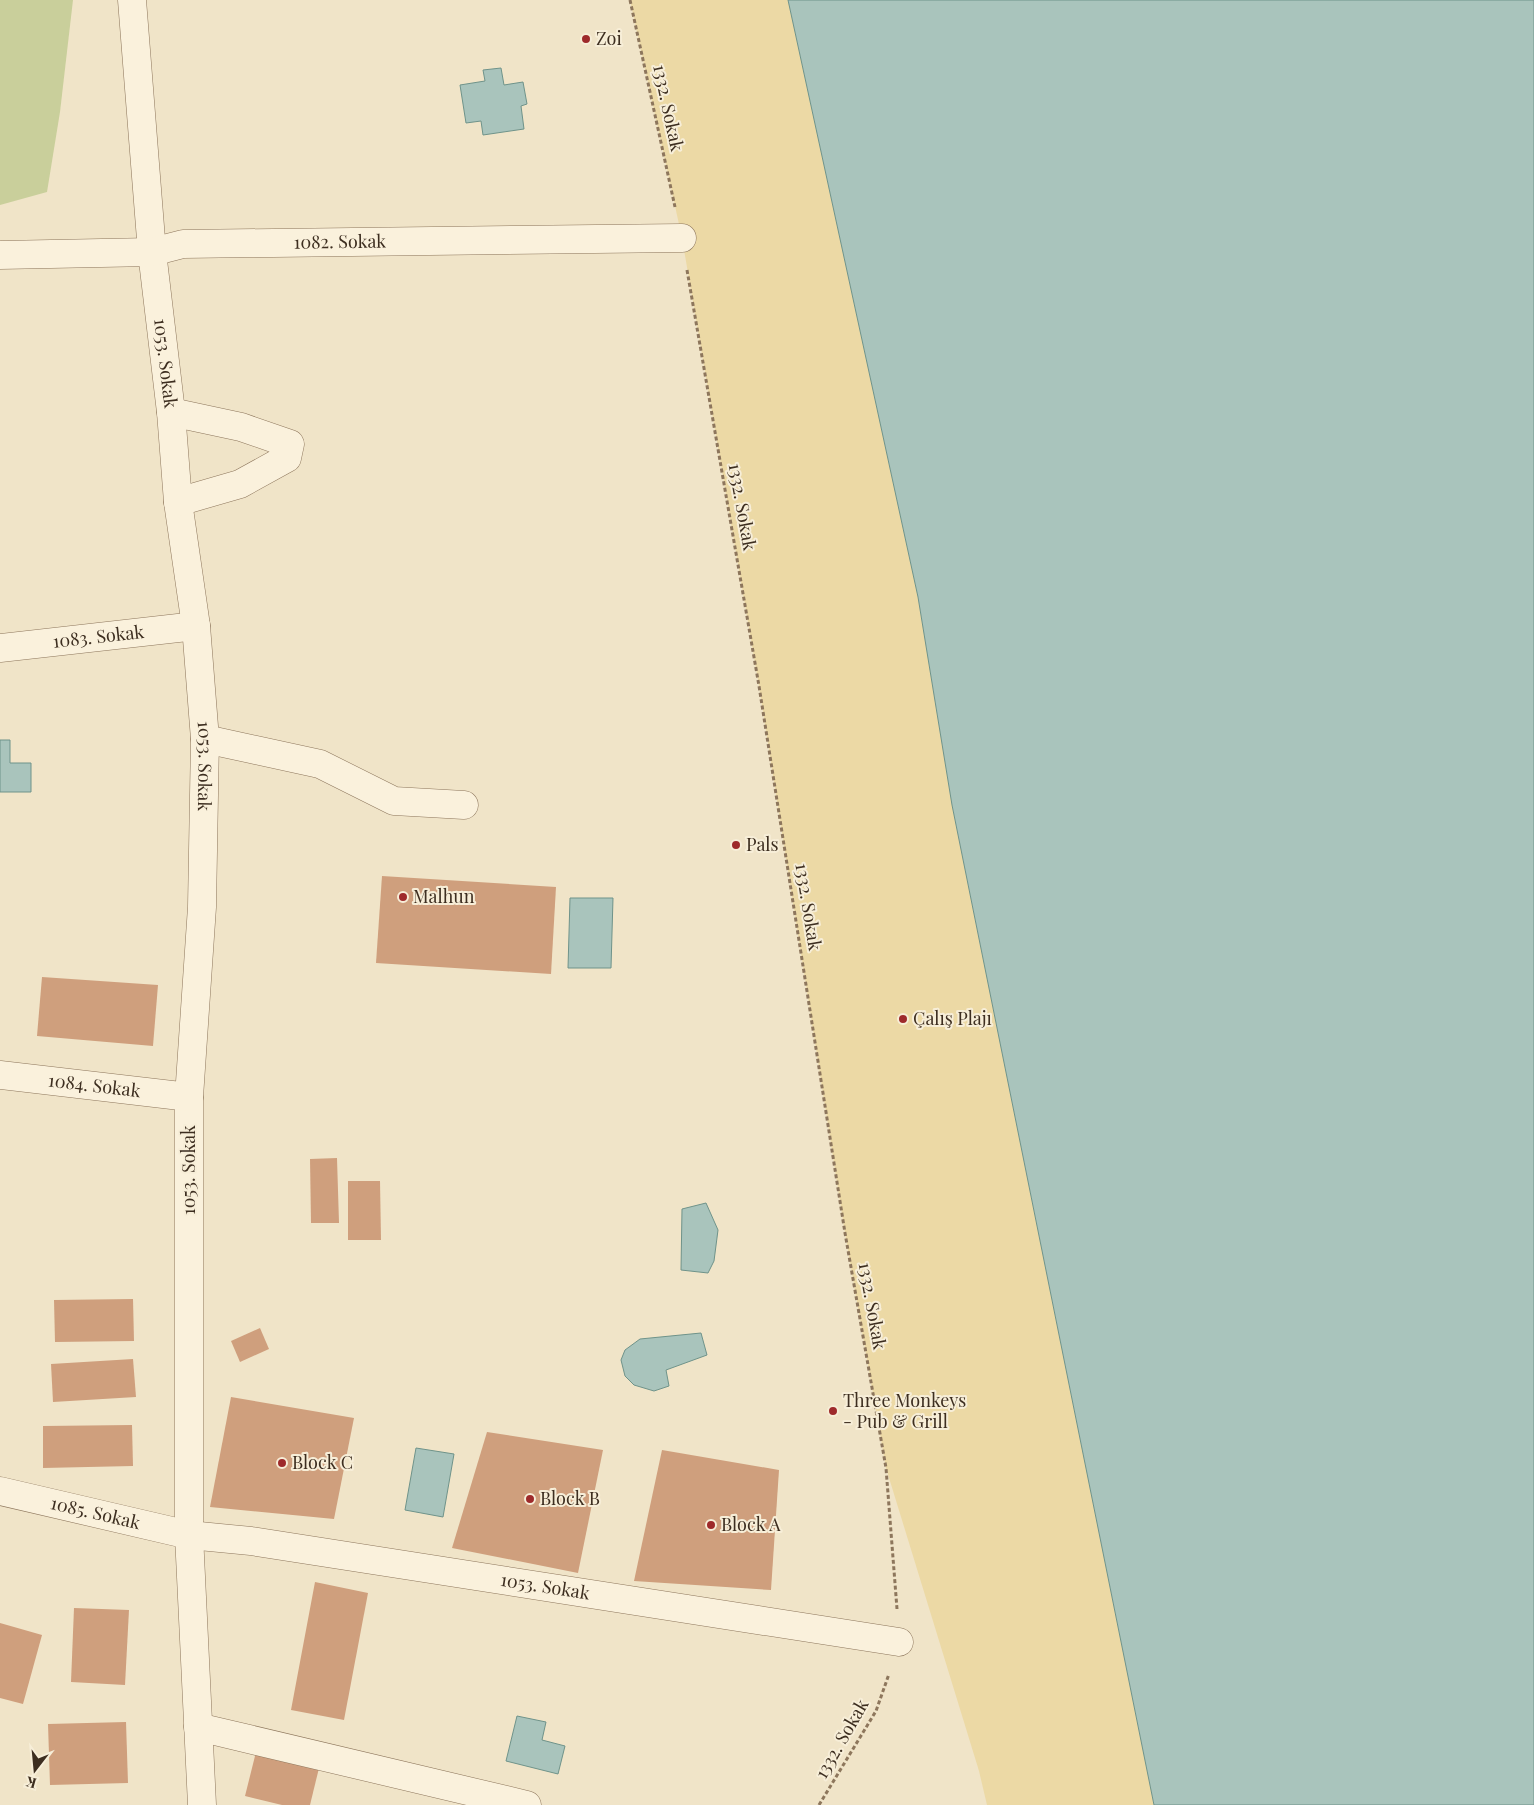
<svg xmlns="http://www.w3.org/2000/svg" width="1534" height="1805" viewBox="0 0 1534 1805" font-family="'Playfair Display',serif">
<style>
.green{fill:#c9cf9b}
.sand{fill:#ecd9a5}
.water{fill:#a9c4bc;stroke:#6f938a}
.building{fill:#cf9f7d}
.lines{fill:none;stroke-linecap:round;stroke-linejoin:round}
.street-casing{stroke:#8d765c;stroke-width:29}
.path{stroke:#8d765c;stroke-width:3;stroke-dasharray:4 2.5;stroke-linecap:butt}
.street{stroke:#faf1dc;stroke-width:28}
.poi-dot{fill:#9e2a2b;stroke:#f7eed8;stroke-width:2}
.labels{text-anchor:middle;stroke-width:4;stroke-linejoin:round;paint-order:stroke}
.poi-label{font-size:18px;fill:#3d2e20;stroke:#f7eed8;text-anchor:start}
.street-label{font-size:18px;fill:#3d2e20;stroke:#f7eed8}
</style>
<rect width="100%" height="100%" fill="#f0e4c8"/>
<polygon class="green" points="0,0 73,0 60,112 47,192 0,205"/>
<polygon class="sand" points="630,0 788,0 918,597 952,805 1154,1805 987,1805 979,1771 886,1468 845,1233 759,686 682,238"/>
<g class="water">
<polygon points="788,0 1534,0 1534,1805 1154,1805 952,805 918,597"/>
<polygon points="501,68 504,85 523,82 527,104 521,106 524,129 483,135 481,121 466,123 460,85 485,81 483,70"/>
<polygon points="0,740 10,740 10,763 31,763 31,792 0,792"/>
<polygon points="570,898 613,898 611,968 568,968"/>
<polygon points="706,1203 718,1230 714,1261 708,1273 681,1270 682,1209"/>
<polygon points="701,1333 707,1355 666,1370 669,1386 654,1391 634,1385 625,1376 621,1360 625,1350 640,1339"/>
<polygon points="416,1448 454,1454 443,1517 405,1510"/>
<polygon points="517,1716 546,1722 542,1740 565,1746 558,1774 506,1761"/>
</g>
<g class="building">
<polygon points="382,876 556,887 551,974 376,963"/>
<polygon points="42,977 158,985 153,1046 37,1036"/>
<polygon points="337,1158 339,1223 311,1223 310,1159"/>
<polygon points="348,1181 380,1181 381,1240 348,1240"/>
<polygon points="133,1299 134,1341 55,1342 54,1300"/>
<polygon points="260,1328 269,1349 240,1362 231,1341"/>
<polygon points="133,1359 136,1397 53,1402 51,1364"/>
<polygon points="231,1397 354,1418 334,1519 210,1507"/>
<polygon points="132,1425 133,1466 43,1468 43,1426"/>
<polygon points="487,1432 603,1450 578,1573 452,1548"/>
<polygon points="662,1450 779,1470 771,1590 634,1581"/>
<polygon points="315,1582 368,1593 344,1720 291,1710"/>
<polygon points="74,1608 129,1610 125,1685 71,1682"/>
<polygon points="0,1623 42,1635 23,1704 0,1698"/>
<polygon points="126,1722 128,1783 50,1785 48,1724"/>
<polygon points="256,1752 319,1768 310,1805 282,1805 245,1796"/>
</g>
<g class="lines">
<g class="street-casing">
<g id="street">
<path id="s1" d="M132,0L152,252L171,412L178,502L196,626L205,739L202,907L189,1097V1535L202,1805"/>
<path id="s2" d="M0,255L152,252L183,244L682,238"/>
<polyline points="171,412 241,427 290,444 287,458 240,484 178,502"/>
<path id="s3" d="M0,648L196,626"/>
<polyline points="205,739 320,764 394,801 464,805"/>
<path id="s4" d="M0,1075L189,1097"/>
<path id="s5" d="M0,1491L189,1535L251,1541L899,1642"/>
<polyline points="198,1727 527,1805"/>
</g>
</g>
<g class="path">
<polyline points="630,0 675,207"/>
<polyline points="687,270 759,686 845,1233 886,1468 897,1609"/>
<polyline points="819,1805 876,1711 889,1674"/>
</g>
<use href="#street" class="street"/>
</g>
<g class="poi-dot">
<circle cx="586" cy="39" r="5"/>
<circle cx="736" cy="845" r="5"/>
<circle cx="403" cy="897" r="5"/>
<circle cx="903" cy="1019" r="5"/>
<circle cx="833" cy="1411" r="5"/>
<circle cx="282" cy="1463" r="5"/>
<circle cx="530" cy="1499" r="5"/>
<circle cx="711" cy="1525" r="5"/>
</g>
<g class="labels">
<g class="poi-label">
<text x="596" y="45">Zoi</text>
<text x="746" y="851">Pals</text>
<text x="413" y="903">Malhun</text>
<text x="913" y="1025">Çalış Plajı</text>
<text x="843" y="1407">Three Monkeys<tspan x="843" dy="21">- Pub &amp; Grill</tspan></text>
<text x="292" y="1469">Block C</text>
<text x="540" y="1505">Block B</text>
<text x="721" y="1531">Block A</text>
</g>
<g class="street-label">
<text transform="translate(668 108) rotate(78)" y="6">1332. Sokak</text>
<text dy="6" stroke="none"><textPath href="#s2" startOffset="341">1082. Sokak</textPath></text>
<text dy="6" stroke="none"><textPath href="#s1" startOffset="365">1053. Sokak</textPath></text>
<text transform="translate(742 507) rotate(80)" y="6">1332. Sokak</text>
<text dy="6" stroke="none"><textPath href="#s3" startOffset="99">1083. Sokak</textPath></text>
<text dy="6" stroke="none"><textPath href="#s1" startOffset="770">1053. Sokak</textPath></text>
<text transform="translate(808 907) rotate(81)" y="6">1332. Sokak</text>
<text dy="6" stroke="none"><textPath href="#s4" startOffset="95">1084. Sokak</textPath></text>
<text transform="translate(189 1170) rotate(-90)" y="6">1053. Sokak</text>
<text transform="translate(872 1306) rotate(80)" y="6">1332. Sokak</text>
<text dy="6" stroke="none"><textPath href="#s5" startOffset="98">1085. Sokak</textPath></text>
<text dy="6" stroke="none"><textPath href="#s5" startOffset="554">1053. Sokak</textPath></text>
<text transform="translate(842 1739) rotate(-60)" y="6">1332. Sokak</text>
</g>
</g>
<g transform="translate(35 1770) rotate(196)" stroke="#f7eed8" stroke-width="4" paint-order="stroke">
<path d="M0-4L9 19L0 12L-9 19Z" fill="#3d2e20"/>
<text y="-8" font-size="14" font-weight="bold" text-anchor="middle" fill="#3d2e20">K</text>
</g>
</svg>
